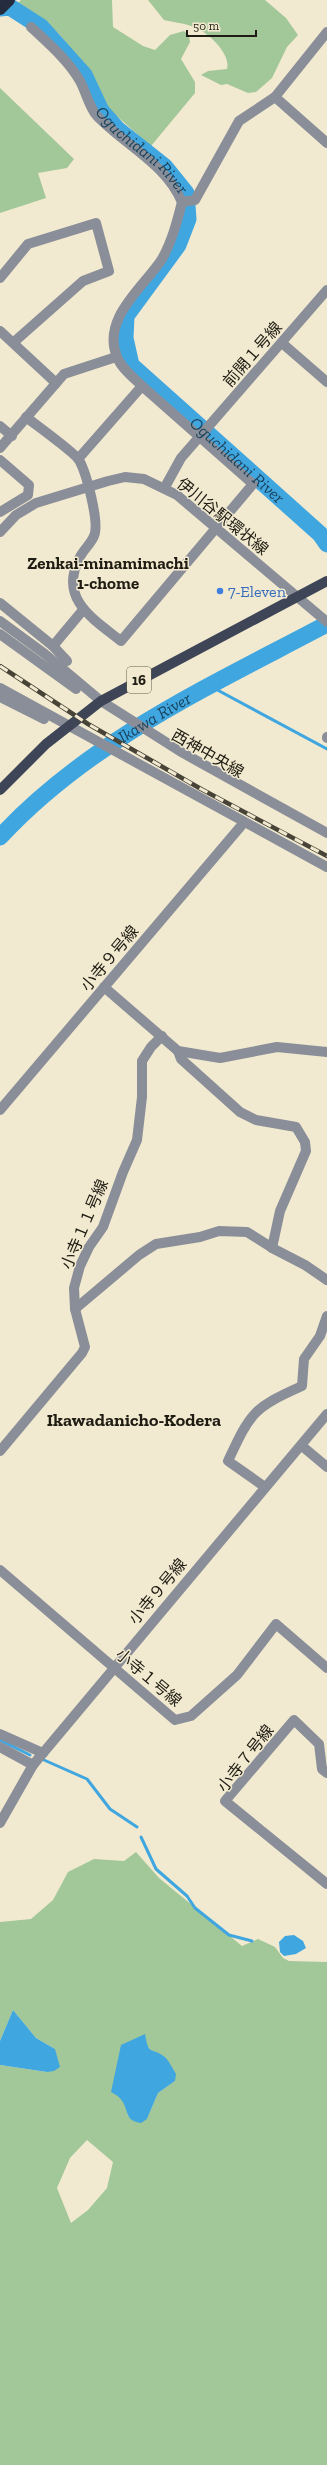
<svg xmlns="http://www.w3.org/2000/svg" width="327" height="2465" viewBox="0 0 327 2465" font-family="'Zilla Slab','Noto Sans JP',serif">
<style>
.green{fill:#a2c798;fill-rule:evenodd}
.water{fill:#3fa6e0}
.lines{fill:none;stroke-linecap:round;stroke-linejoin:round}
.stream{stroke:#3fa6e0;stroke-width:3}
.river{stroke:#3fa6e0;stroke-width:17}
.minor{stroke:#8a8e98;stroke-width:10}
.major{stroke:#3e4556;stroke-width:10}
.highway{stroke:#252c3e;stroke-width:12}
.rail-casing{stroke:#474337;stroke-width:4.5}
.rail{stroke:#f2ead0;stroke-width:3;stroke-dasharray:9;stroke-linecap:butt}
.shop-dot{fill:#3f7fe0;stroke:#f2ead0;stroke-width:1.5}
.labels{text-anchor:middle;stroke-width:3;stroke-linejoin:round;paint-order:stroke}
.shield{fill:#f2ead0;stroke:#5e5a4c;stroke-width:1}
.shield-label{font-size:15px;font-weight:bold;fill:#1f1c13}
.street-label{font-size:16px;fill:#1f1c13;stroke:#f2ead0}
.shop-label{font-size:16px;fill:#366cbe;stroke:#f2ead0;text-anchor:start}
.water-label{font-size:17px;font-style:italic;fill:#1a435c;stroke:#f2ead0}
.neighbourhood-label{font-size:17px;font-weight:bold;fill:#1f1c13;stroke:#f2ead0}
.quarter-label{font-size:18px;font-weight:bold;fill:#1f1c13;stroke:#f2ead0}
</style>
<rect width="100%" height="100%" fill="#f2ead0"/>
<g class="green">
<polygon points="21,0 112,0 113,27 143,46 155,50 170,35 184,31 189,35 190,42 181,59 195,82 195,93 151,146 104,105 89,71 58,33 16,5"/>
<path d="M148,0H265L286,18L298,35L287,47L272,78L256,92L248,93L227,84L221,85L201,75L208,71L227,69C231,56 212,36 200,30C188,23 176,23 164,20Z"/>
<polygon points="0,88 74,159 67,168 38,173 46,198 0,213"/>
<path d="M136,1852L159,1878L242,1946L258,1939L275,1947L283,1958L289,1961L327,1962V2465H0V2065L47,2072L55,2049L36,2038L13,2010L0,2041V1922L31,1919L53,1900L68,1872L94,1859L124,1861ZM148,2047L152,2052L165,2057L175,2081L158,2093L147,2119L128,2116L125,2102L121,2097ZM87,2140L113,2162L107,2188L88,2210L71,2223L57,2188L70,2158Z"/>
</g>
<g class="water">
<polygon points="294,1935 303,1941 306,1948 296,1954 284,1956 280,1952 279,1942 285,1936"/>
<polygon points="13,2010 36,2038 55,2049 60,2067 54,2071 47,2072 0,2065 0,2041"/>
<path d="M145,2034C149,2057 150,2046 165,2057C169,2061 173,2069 176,2074L175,2081L158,2093L147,2119L141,2123C119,2120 134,2103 111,2092L121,2045Z"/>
</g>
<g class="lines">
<g class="stream">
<polyline points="210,686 327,749"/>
<polyline points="0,1740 30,1755"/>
<polyline points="44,1760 87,1779 110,1809 137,1827"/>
<polyline points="141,1837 156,1869 187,1896 195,1908 229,1935 252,1941"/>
</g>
<g class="river">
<path id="s1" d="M0,8L10,7L41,27L84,75L101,111L117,129L165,167L186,193L188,219L178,245L126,316L125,338L131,365L320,534L327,544"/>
<path id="s2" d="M0,837C90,740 212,685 327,624"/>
</g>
<g class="minor">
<path d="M31,27C48,43 68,60 80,81C86,92 89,107 97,116C125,145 166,164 182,202"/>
<polyline points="275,97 327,143"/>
<polyline points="0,278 28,244 96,223 109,271 83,281 14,342"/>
<polyline points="0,331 56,383"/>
<polyline points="282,343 327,382"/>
<path d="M142,386C134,378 121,368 117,357C101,318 144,287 162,259C172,241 177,222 182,202L195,200L239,121L275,97L327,32"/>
<path d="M26,417C36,425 74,452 79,460C86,472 100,523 94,536C91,544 82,551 79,559C59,599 93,619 121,641L253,484L142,386L78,459"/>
<polyline points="0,426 12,436"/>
<polyline points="0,448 64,374 116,357"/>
<polyline points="0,460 29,485 28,495 0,512"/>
<polyline points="165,487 181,458 327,290"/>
<polyline points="0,532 16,515 36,503 108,481 125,477 144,479 177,495 327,622"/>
<polyline points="0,603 53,646 83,610"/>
<polyline points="0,621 45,654 101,701 183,753 327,833"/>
<polyline points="0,634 76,689"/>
<polyline points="53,646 67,661"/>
<polyline points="0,688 327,867"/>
<polyline points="0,697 44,719"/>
<polyline points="327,737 327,738"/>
<polyline points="104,987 178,1051 220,1058 277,1047 327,1052"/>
<polyline points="178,1051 181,1059 240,1112 256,1120 296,1127 305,1142 306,1151 280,1211 272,1248"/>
<polyline points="0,1110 241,826"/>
<polyline points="75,1309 139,1255 156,1244 200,1237 219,1231 247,1232 274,1249 305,1265 327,1280"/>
<polyline points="302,1446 327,1467"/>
<polyline points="0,1451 82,1353 85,1347 75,1309 74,1288 80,1266 89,1247 103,1227 123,1172 137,1140 142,1097 142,1061 151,1047 162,1036"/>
<path d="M265,1487L228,1461C251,1412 253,1408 302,1386L304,1359L320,1336L327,1316"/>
<polyline points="0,1570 175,1720 191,1716 237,1675 276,1624 327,1668"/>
<polyline points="0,1734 43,1753"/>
<polyline points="0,1747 33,1765"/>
<polyline points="327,1773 322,1769 319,1744 294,1720 225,1801 327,1884"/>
<polyline points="0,1823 33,1765 327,1414"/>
</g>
<polyline class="major" points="0,790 46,744 101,701 327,581"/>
<polyline class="highway" points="0,9 9,0"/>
<g class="rail-casing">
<polyline id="rail" points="0,666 88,724 201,789 327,856"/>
</g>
<use href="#rail" class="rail"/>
</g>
<circle class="shop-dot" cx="220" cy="591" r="4"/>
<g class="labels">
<rect class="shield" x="127" y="667" width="24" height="26" rx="3"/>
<g class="shield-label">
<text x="139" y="685">16</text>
</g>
<g class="street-label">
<text transform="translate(252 354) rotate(-49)" y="6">前開１号線</text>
<text transform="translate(223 516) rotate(39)" y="6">伊川谷駅環状線</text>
<text transform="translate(208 753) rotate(30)" y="6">西神中央線</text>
<text transform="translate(109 958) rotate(-50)" y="6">小寺９号線</text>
<text transform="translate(84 1224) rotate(-67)" y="6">小寺１１号線</text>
<text transform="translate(157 1591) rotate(-50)" y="6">小寺９号線</text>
<text transform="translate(149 1677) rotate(40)" y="6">小寺１号線</text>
<text transform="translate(245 1758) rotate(-52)" y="6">小寺７号線</text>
</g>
<g class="shop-label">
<text x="228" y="597">7-Eleven</text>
</g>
<g class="water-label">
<text dy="6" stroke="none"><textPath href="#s1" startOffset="208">Oguchidani River</textPath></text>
<text dy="6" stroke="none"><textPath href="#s1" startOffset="604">Oguchidani River</textPath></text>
<text dy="6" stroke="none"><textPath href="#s2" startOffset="196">Ikawa River</textPath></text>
</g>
<g class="neighbourhood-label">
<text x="108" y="569">Zenkai-minamimachi<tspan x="108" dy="20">1-chome</tspan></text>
</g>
<g class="quarter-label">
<text x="134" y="1426">Ikawadanicho-Kodera</text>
</g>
</g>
<path d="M187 30v6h69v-6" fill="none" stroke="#1f1c13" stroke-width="2"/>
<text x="193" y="30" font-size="12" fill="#1f1c13" stroke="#f2ead0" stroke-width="3" paint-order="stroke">50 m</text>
</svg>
